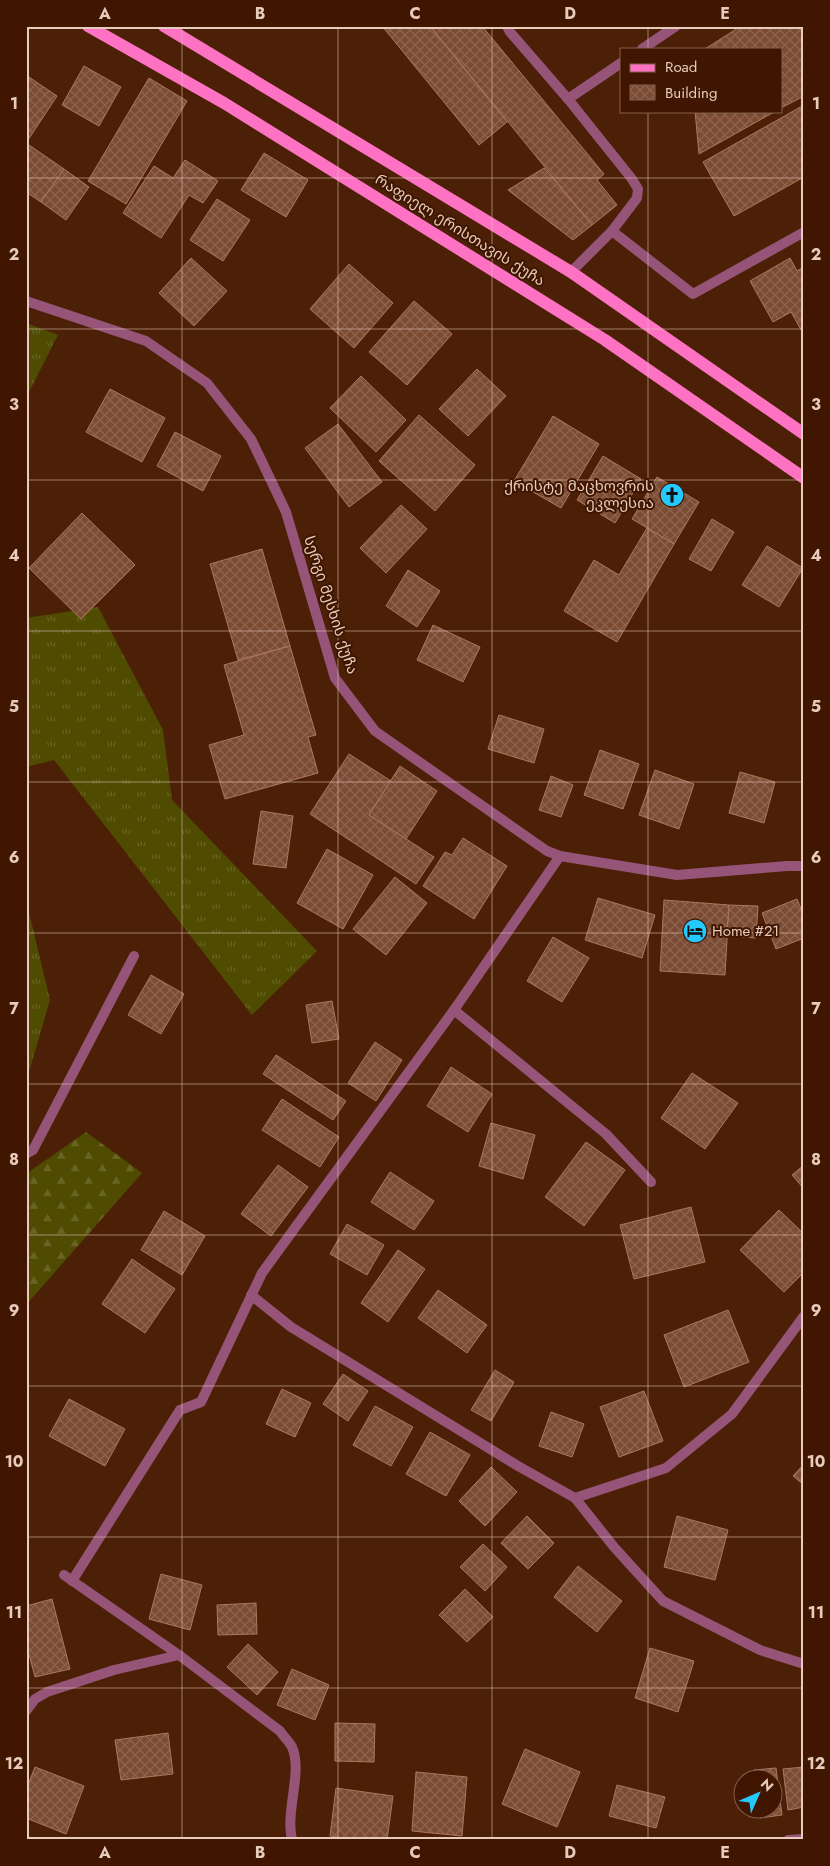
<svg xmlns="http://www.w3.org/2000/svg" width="830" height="1866" viewBox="0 0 830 1866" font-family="Jost,'Noto Sans Georgian',sans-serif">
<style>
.grass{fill:url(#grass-tufts)}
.forest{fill:url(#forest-firs)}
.building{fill:url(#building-cross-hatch);stroke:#ab775e}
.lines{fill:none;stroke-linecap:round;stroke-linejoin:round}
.service{stroke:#975479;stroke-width:10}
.minor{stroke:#975479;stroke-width:10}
.tertiary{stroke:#975479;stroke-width:10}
.primary{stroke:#fe72c3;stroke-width:12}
.grid{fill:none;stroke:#e7cbbd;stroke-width:1;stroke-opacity:0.55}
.labels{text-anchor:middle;stroke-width:4;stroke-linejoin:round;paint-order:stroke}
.street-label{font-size:15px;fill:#e7cbbd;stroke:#401600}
.poi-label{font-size:15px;fill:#e7cbbd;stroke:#401600;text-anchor:end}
.neatline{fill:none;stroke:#e7cbbd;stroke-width:2}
.grid-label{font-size:16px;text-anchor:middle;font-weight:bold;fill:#e7cbbd}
</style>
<defs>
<pattern id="grass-tufts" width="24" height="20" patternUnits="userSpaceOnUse" patternTransform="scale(1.25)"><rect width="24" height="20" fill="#4f4b01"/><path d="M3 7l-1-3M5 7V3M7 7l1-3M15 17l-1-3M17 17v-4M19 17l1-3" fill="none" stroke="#686424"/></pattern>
<pattern id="forest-firs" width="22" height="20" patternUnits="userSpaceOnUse" patternTransform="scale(1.25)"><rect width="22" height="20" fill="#4f4b01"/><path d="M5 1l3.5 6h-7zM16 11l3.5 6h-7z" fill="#686424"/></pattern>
<pattern id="building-cross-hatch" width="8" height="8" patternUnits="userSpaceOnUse" patternTransform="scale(1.25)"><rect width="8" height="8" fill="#7b4b33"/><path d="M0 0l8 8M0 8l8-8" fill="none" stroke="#8e644f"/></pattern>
</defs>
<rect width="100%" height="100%" fill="#4c2006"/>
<g class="grass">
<polygon points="26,323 58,335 26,398"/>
<polygon points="98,607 163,730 172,800 317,951 252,1015 54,760 26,767 26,618"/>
<polygon points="26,900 50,1000 26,1082"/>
</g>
<polygon class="forest" points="86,1132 142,1173 26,1305 26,1174"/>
<g class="building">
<polygon points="382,26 430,26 507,122 479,145"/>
<polygon points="430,26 482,26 604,174 597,180 617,205 592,225"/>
<polygon points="741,26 804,26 804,96 781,108 781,49 705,49"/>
<polygon points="84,66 121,87 99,126 62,105"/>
<polygon points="26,75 57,96 28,140 26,139"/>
<polygon points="149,78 187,101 126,204 88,181"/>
<polygon points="804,105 804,177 734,216 703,162"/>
<polygon points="695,111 776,111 699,154"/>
<polygon points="26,143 64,169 41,202 26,192"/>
<polygon points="264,153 308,180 286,217 241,190"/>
<polygon points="185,160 218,181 203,203 189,195 161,238 123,213 154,166 173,178"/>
<polygon points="544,168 592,225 573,240 508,190"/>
<polygon points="64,169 89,187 66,220 41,202"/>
<polygon points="217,199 250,220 223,261 190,240"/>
<polygon points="191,258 227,291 194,326 159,293"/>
<polygon points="790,258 797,271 804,267 804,335 791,312 773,322 750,281"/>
<polygon points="349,264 393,303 354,348 310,309"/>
<polygon points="414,301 452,334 407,385 369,352"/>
<polygon points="477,369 506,396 468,436 439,409"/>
<polygon points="361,376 406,420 376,452 330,408"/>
<polygon points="110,389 165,418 142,462 86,432"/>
<polygon points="419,415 475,465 435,511 379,461"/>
<polygon points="553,416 599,444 561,508 514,481"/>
<polygon points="338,424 382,482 349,507 305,448"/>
<polygon points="175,432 221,456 203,491 157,466"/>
<polygon points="603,456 641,479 615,523 577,500"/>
<polygon points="657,477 699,502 674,544 632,519"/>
<polygon points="401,505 427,529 386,573 360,548"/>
<polygon points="82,513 135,565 81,619 29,568"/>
<polygon points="712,519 734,532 711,571 689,559"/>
<polygon points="647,528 674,544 617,642 564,611 594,560 619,575"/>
<polygon points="767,546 803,568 779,607 742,585"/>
<polygon points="262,549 290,646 238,660 210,564"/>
<polygon points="408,570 440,591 417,627 386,606"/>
<polygon points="433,625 480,647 463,682 417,660"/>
<polygon points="290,646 316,735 308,737 318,773 225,799 209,745 244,735 224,665"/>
<polygon points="499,715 544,729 534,763 488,749"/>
<polygon points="600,750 639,764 623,809 584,795"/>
<polygon points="349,754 391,781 369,815 434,857 416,884 310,814"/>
<polygon points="400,766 437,791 406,839 369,815"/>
<polygon points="655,770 694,784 679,829 639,815"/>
<polygon points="740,772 775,782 764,823 729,813"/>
<polygon points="551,776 573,785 561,817 539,810"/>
<polygon points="261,811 293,816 286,868 253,864"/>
<polygon points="463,838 507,866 474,919 423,886 445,852 452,855"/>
<polygon points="327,849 373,875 343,929 297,903"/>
<polygon points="395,877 427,903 386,955 353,929"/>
<polygon points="598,898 655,915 642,958 585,940"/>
<polygon points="797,899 804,916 804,938 776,949 762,913"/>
<polygon points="664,900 729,905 725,975 660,971"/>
<polygon points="729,905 758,906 756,938 727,936"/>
<polygon points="553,937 589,958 562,1002 527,981"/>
<polygon points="151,975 184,994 161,1034 128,1015"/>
<polygon points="332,1001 339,1039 312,1043 306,1005"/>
<polygon points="375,1042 402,1060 376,1101 348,1083"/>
<polygon points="276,1055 346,1101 333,1120 263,1074"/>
<polygon points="451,1067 492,1094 468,1132 427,1106"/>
<polygon points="692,1073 738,1103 705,1149 661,1118"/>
<polygon points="282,1099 339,1137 320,1167 262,1130"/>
<polygon points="491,1123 535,1135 523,1179 479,1166"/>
<polygon points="586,1142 625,1170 584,1226 545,1197"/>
<polygon points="278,1165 308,1187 271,1236 241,1214"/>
<polygon points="804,1165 804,1189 792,1175"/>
<polygon points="390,1172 434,1201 414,1230 371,1202"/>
<polygon points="691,1207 705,1262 634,1279 620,1225"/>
<polygon points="779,1210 804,1234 804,1272 784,1292 740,1250"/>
<polygon points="164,1211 205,1236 182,1275 141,1250"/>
<polygon points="347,1224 384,1245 367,1275 330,1254"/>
<polygon points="398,1250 425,1269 388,1322 361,1303"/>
<polygon points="132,1259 175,1289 145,1333 102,1304"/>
<polygon points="438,1290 487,1325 467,1353 418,1318"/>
<polygon points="728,1310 749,1362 684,1387 664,1335"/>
<polygon points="495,1370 514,1382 491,1421 471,1410"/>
<polygon points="343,1374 368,1391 348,1421 323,1404"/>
<polygon points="282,1389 311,1403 295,1437 266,1424"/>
<polygon points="644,1391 663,1441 619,1457 600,1407"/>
<polygon points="69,1399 125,1429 105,1466 49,1436"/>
<polygon points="375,1406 413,1427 391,1466 353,1445"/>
<polygon points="551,1412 584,1424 572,1457 539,1446"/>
<polygon points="430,1432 470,1455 446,1496 406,1474"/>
<polygon points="804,1464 804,1485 793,1476"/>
<polygon points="491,1467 517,1492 485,1526 459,1501"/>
<polygon points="527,1516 554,1543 528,1569 501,1543"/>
<polygon points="677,1516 728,1530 715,1580 664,1567"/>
<polygon points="483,1544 507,1567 485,1591 460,1567"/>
<polygon points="578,1566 622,1601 597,1632 554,1597"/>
<polygon points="161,1574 202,1585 190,1630 149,1619"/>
<polygon points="465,1589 493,1617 467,1642 439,1615"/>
<polygon points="52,1599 70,1669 35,1677 26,1643 26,1606"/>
<polygon points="256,1603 257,1634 218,1635 217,1605"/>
<polygon points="248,1644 278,1672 257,1695 227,1667"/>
<polygon points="650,1648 694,1661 678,1712 635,1698"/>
<polygon points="292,1669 329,1685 315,1720 277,1705"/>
<polygon points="335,1723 375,1724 374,1762 335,1761"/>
<polygon points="168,1733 173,1774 121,1780 115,1740"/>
<polygon points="525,1749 580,1772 557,1827 502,1804"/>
<polygon points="35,1767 84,1786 66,1834 26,1818 26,1790"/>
<polygon points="804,1767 804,1807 788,1810 783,1769"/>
<polygon points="776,1768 782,1815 760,1818 759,1808 772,1808 772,1778 755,1778 754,1770"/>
<polygon points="416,1772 467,1777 462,1836 412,1831"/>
<polygon points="617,1785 665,1797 656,1828 609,1816"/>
<polygon points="336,1788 393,1796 387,1840 358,1840 330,1836"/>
</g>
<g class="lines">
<g class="service">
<polyline points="507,26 510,32 568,99"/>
<polyline points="642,49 676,26"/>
<polyline points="612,231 693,294 804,232"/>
<polyline points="571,272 612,231 637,198 638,189 632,179 568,99 621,63"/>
<polyline points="26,1154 33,1150 134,956"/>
<polyline points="26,1711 35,1699 47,1692 114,1670 179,1655"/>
</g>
<g class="minor">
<polyline points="454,1010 606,1134 651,1182"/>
<polyline points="251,1295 291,1327 518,1466 575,1498 614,1547 663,1601 760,1650 804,1664"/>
<polyline points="575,1498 666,1468 732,1414 804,1316"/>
<path d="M64,1575L179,1655L280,1731C283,1736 289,1741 292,1747C303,1772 285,1811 292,1840"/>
<polyline points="72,1581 180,1410 201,1402 262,1273 454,1010 560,856"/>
<polyline points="788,1840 804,1839"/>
</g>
<polyline class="tertiary" points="26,301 146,341 207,383 251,439 286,512 335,678 375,731 547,851 560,856 677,875 787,866 804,866"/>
<g class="primary">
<polyline points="88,26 224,103 605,340 804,478"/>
<polyline points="164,26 571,272 804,434"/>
</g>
</g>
<path class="grid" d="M182,26V1840M338,26V1840M492,26V1840M648,26V49M648,111V1840M26,178H804M26,329H804M26,480H804M26,631H804M26,782H804M26,933H804M26,1084H804M26,1235H804M26,1386H804M26,1537H804M26,1688H804"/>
<defs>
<g id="church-disc" transform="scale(1.25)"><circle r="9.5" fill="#25c9fe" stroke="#401600"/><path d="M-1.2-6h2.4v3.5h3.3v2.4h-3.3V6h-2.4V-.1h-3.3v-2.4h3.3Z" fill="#111"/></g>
<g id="hotel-disc" transform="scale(1.25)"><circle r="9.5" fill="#25c9fe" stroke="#401600"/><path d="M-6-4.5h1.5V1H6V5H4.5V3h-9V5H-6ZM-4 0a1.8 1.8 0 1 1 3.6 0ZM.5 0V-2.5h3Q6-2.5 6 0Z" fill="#111"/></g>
</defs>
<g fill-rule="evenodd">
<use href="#church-disc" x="672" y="495"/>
<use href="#hotel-disc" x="695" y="931"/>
</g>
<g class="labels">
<g class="street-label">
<text transform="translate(460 230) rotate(32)" y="5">რაფიელ ერისთავის ქუჩა</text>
<text transform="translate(331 605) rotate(72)" y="5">სერგი მესხის ქუჩა</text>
</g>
<g class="poi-label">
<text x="654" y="491">ქრისტე მაცხოვრის<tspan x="654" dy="17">ეკლესია</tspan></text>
<text x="712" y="936" text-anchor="start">Home #21</text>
</g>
</g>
<rect width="830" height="1866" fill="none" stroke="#401600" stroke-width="55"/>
<rect x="620" y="48" width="162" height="65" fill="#401600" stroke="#835e4c"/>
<rect x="630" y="64" width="25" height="8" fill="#fe72c3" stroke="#835e4c"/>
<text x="665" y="72" font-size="15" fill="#e7cbbd">Road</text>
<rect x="630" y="85" width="25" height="15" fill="url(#building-cross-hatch)" stroke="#835e4c"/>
<text x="665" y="98" font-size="15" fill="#e7cbbd">Building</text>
<g transform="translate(758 1794) rotate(45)"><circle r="24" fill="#401600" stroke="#835e4c"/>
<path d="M0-4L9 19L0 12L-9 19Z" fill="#25c9fe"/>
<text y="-8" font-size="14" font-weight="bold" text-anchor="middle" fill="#e7cbbd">N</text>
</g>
<rect x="28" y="28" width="774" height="1810" class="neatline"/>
<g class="grid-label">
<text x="105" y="19">A</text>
<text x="260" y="19">B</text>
<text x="415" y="19">C</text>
<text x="570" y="19">D</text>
<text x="725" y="19">E</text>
<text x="14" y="109">1</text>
<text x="816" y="109">1</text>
<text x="14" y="260">2</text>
<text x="816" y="260">2</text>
<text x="14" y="410">3</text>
<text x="816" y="410">3</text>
<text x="14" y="561">4</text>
<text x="816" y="561">4</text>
<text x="14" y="712">5</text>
<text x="816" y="712">5</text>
<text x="14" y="863">6</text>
<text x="816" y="863">6</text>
<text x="14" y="1014">7</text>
<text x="816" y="1014">7</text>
<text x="14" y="1165">8</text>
<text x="816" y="1165">8</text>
<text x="14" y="1316">9</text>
<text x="816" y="1316">9</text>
<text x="14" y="1467">10</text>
<text x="816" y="1467">10</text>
<text x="14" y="1618">11</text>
<text x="816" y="1618">11</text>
<text x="14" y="1769">12</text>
<text x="816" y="1769">12</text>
<text x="105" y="1858">A</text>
<text x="260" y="1858">B</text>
<text x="415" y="1858">C</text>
<text x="570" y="1858">D</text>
<text x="725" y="1858">E</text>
</g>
</svg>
